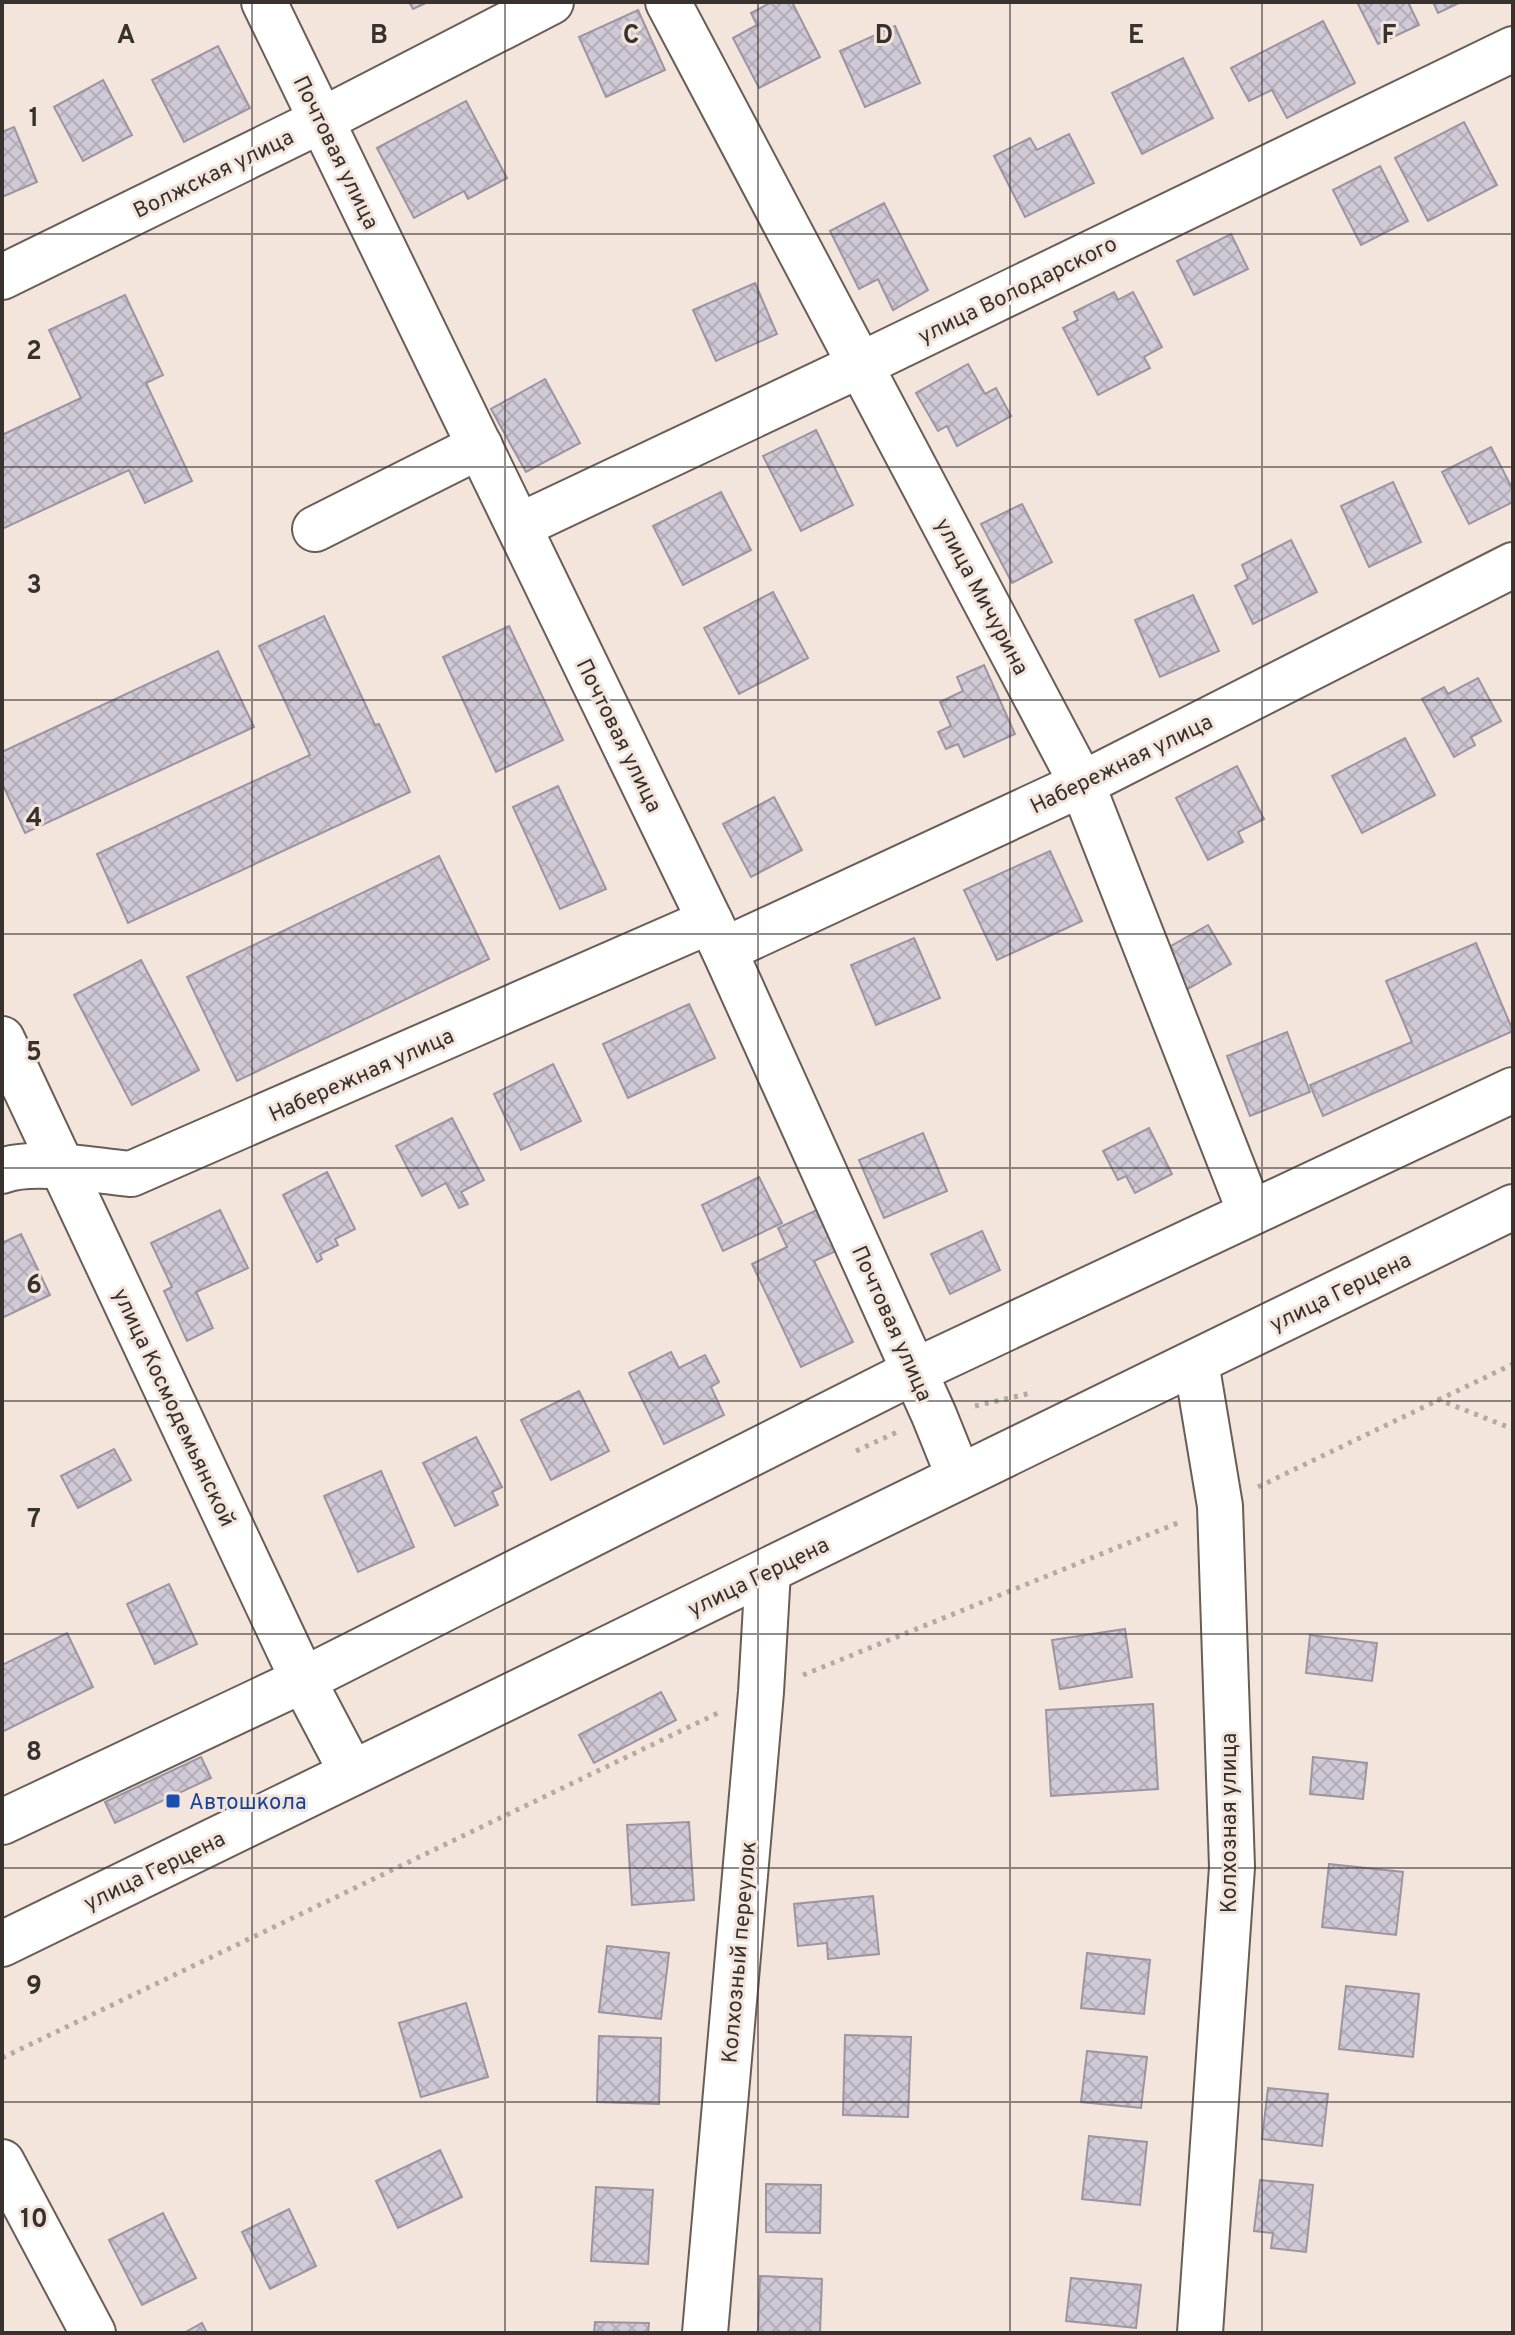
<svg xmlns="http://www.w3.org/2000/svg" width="1515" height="2335" viewBox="0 0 1515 2335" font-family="Overpass,sans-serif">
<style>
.building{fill:url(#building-cross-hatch);stroke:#9c94a1;stroke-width:2}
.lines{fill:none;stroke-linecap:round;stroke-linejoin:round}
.minor-casing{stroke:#695e56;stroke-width:48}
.major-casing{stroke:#695e56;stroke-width:48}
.path{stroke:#b5aaa3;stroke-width:5;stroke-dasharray:4 6;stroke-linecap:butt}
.minor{stroke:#fff;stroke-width:44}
.major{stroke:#fff;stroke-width:44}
.grid{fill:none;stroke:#38322f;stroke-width:2;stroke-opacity:0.55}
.transit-dot{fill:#1a4fb4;stroke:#f3e5dc;stroke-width:3}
.labels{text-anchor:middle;stroke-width:6;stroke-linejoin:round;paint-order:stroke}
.street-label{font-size:22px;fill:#38322f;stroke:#f3e5dc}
.transit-label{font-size:22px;fill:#164399;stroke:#f3e5dc;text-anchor:start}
.grid-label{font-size:26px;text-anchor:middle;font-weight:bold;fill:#38322f;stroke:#f3e5dc;stroke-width:6;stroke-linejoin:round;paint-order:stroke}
</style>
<defs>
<pattern id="building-cross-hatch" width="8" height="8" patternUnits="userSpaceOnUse" patternTransform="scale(2)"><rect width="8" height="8" fill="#d0c9d6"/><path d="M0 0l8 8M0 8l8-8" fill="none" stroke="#b3adb8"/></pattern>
</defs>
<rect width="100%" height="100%" fill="#f3e5dc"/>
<g class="building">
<polygon points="409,2 428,2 413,9"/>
<polygon points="772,2 792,2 820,57 759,88 733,38 757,25 751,13"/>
<polygon points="1357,2 1408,2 1419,25 1378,44"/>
<polygon points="1433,2 1461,2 1438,13"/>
<polygon points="638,10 665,70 606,97 579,37"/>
<polygon points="1323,21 1355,83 1287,118 1272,90 1249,101 1231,68"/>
<polygon points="895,26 920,83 865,107 840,51"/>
<polygon points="218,46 250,108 184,142 152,80"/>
<polygon points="1183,58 1213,118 1142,154 1112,93"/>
<polygon points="103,80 132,135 83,161 54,107"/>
<polygon points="466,101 507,178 468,199 464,191 414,218 377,148"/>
<polygon points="1464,122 1497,185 1428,221 1395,158"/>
<polygon points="14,127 37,182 2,197 2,132"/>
<polygon points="1069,134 1094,183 1025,217 994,156 1030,138 1037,150"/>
<polygon points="1380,166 1408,221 1361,245 1333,190"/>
<polygon points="884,203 928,290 893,310 878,279 859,289 830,231"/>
<polygon points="1231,234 1248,269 1194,295 1177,261"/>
<polygon points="755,283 777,334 716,361 693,310"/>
<polygon points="1114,292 1118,300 1133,292 1162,347 1144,357 1150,368 1098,395 1063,328 1078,320 1074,312"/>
<polygon points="125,295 163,375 146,383 192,481 145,503 129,470 2,529 2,435 81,398 49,330"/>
<polygon points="968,364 985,394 996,388 1011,416 957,446 947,426 938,431 916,393"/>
<polygon points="545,379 580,443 526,472 491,409"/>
<polygon points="816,430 853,505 801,531 763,456"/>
<polygon points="1491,447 1513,490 1513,502 1469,524 1442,472"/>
<polygon points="1393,482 1421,542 1369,567 1341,506"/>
<polygon points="721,492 751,550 683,585 653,526"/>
<polygon points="1022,504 1052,562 1012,583 981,524"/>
<polygon points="1291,540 1317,592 1253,624 1235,586 1248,579 1242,565"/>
<polygon points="773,592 808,658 739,694 704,628"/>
<polygon points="1193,595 1219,651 1160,677 1135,620"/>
<polygon points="324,616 375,725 379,724 410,792 128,923 97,854 310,755 259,646"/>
<polygon points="509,626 563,740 496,772 443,657"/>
<polygon points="218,651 254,727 25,833 2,783 2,752"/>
<polygon points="984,665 1015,734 964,757 958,744 946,749 938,732 951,726 940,702 963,691 957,677"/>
<polygon points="1478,678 1501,721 1471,737 1475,745 1454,757 1422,699 1444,687 1448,694"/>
<polygon points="1405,738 1435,795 1362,833 1332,776"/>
<polygon points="1237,766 1264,819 1238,832 1243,842 1208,860 1176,798"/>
<polygon points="558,786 606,889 560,909 513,807"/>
<polygon points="774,797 802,850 751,877 723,824"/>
<polygon points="1050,851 1082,921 997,960 964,890"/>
<polygon points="439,856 489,959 237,1081 187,977"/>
<polygon points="1208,925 1231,964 1179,994 1157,954"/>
<polygon points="914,938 940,998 876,1025 851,965"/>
<polygon points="1476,943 1513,1031 1323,1116 1310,1085 1412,1042 1386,981"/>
<polygon points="141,960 199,1070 132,1105 74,995"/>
<polygon points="689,1004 715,1058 628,1098 603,1044"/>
<polygon points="1287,1032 1310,1092 1250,1116 1227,1056"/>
<polygon points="553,1064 581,1121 521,1150 494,1094"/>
<polygon points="452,1118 484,1180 461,1192 468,1204 459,1208 446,1183 422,1196 396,1146"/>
<polygon points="1149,1128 1172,1174 1135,1193 1126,1176 1118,1180 1103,1151"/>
<polygon points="923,1133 947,1191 884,1218 859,1160"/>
<polygon points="327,1172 355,1229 335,1239 338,1245 320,1254 322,1259 317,1262 283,1195"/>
<polygon points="759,1177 782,1223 723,1251 702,1205"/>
<polygon points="819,1209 838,1250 814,1261 853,1342 801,1367 752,1264 787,1247 778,1228"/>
<polygon points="220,1210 248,1268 196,1292 213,1328 187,1341 164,1291 172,1287 151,1243"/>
<polygon points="982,1231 1000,1270 950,1294 931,1254"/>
<polygon points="21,1234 50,1295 2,1318 2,1243"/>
<polygon points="671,1352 679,1368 705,1355 719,1382 711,1387 724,1415 664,1444 629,1373"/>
<polygon points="579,1391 609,1451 551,1480 521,1420"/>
<polygon points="476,1437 502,1487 492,1492 498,1505 455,1526 423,1463"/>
<polygon points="114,1449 131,1480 78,1508 61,1476"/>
<polygon points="381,1471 414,1547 358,1572 324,1496"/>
<polygon points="169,1584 197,1644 155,1664 127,1604"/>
<polygon points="1125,1629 1132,1677 1060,1689 1052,1640"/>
<polygon points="67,1633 93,1687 2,1732 2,1665"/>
<polygon points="1310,1635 1377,1643 1372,1681 1306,1673"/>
<polygon points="661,1692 676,1720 594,1763 579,1735"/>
<polygon points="1153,1704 1158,1789 1051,1796 1046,1710"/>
<polygon points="201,1757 211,1778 115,1823 105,1802"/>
<polygon points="1313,1757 1367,1763 1363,1799 1310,1794"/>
<polygon points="689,1822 694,1900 632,1905 627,1825"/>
<polygon points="1329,1864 1403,1872 1396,1935 1322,1927"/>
<polygon points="873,1896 879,1954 828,1959 827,1943 798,1946 794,1904"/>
<polygon points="607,1946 669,1953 661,2019 599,2012"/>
<polygon points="1087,1953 1150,1960 1144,2014 1081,2008"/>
<polygon points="1346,1986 1419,1994 1413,2057 1339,2049"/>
<polygon points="466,2003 488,2077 421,2097 399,2023"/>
<polygon points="845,2035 911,2037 908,2117 843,2115"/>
<polygon points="599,2036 661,2038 659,2104 597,2102"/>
<polygon points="1087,2051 1147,2057 1141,2108 1081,2102"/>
<polygon points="1268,2088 1328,2094 1322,2146 1262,2139"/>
<polygon points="1089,2136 1147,2142 1140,2205 1082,2199"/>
<polygon points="440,2150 462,2197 398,2228 376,2181"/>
<polygon points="1260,2180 1313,2185 1306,2252 1271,2248 1273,2233 1254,2231"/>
<polygon points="766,2184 821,2185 820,2233 766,2232"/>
<polygon points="596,2187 653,2190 648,2264 591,2261"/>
<polygon points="289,2209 316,2266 270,2289 242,2232"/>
<polygon points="163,2213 196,2278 142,2305 109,2240"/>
<polygon points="760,2276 822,2279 820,2333 758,2333"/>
<polygon points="1071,2278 1141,2285 1136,2328 1066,2321"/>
<polygon points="595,2322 649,2323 648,2333 594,2333"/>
<polygon points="202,2323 207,2333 184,2333"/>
</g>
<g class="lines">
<g class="minor-casing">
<g id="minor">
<polyline points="264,2 724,950 934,1415 959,1477"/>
<polyline points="668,2 1082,784 1250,1212"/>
<polyline points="2,277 322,120 551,2"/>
<polyline points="519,526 860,365 1513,49"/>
<polyline points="315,529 480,446"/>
<polyline points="724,950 1082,784 1513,565"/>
<polyline points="2,1039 303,1680 352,1773"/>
<path d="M2,1171C31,1159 99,1171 131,1174L710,921"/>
<polyline points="1196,1362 1220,1506 1232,1867 1200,2333"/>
<polyline points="2,1822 303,1680 915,1371 1513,1090"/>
<polyline points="2,2162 93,2333"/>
<polyline points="705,2333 761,1692 768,1571"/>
</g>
</g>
<g class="major-casing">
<polyline id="major" points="2,1944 1513,1207"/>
</g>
<g class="path">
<polyline points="1437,1399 1513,1429"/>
<polyline points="975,1406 1031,1393"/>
<polyline points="856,1451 897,1432"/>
<polyline points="1258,1487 1513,1364"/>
<polyline points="803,1675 1180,1522"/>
<polyline points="2,2058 718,1713"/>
</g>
<use href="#minor" class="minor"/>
<use href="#major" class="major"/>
</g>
<path class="grid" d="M252,2V2333M505,2V2333M758,2V2333M1010,2V2333M1262,2V2333M2,234H1513M2,467H1513M2,700H1513M2,934H1513M2,1168H1513M2,1401H1513M2,1634H1513M2,1868H1513M2,2102H1513"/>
<rect class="transit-dot" x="165" y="1793" width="16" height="16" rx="4"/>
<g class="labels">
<g class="street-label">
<text transform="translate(337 152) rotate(64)" y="8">Почтовая улица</text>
<text transform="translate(213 173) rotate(-26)" y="8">Волжская улица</text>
<text transform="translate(1017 289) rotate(-26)" y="8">улица Володарского</text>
<text transform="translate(983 596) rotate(62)" y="8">улица Мичурина</text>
<text transform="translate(620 735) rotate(64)" y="8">Почтовая улица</text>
<text transform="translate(1121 763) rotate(-26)" y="8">Набережная улица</text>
<text transform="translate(361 1074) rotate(-24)" y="8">Набережная улица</text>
<text transform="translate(1340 1291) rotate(-26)" y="8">улица Герцена</text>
<text transform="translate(893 1323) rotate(66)" y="8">Почтовая улица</text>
<text transform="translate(175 1407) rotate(65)" y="8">улица Космодемьянской</text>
<text transform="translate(758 1576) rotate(-26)" y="8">улица Герцена</text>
<text transform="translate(1228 1823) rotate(-90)" y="8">Колхозная улица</text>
<text transform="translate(154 1870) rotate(-26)" y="8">улица Герцена</text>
<text transform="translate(738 1952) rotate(-85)" y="8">Колхозный переулок</text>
</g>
<g class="transit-label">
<text x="189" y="1809">Автошкола</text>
</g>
</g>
<g class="grid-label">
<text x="126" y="43">A</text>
<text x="379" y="43">B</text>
<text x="631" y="43">C</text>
<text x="884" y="43">D</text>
<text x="1136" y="43">E</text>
<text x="1389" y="43">F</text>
<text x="34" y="126">1</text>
<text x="34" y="359">2</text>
<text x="34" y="593">3</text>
<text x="34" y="826">4</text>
<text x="34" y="1060">5</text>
<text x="34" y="1293">6</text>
<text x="34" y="1527">7</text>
<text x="34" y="1760">8</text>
<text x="34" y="1994">9</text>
<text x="34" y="2227">10</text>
</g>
<rect width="1515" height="2335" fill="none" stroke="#38322f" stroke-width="8"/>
</svg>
